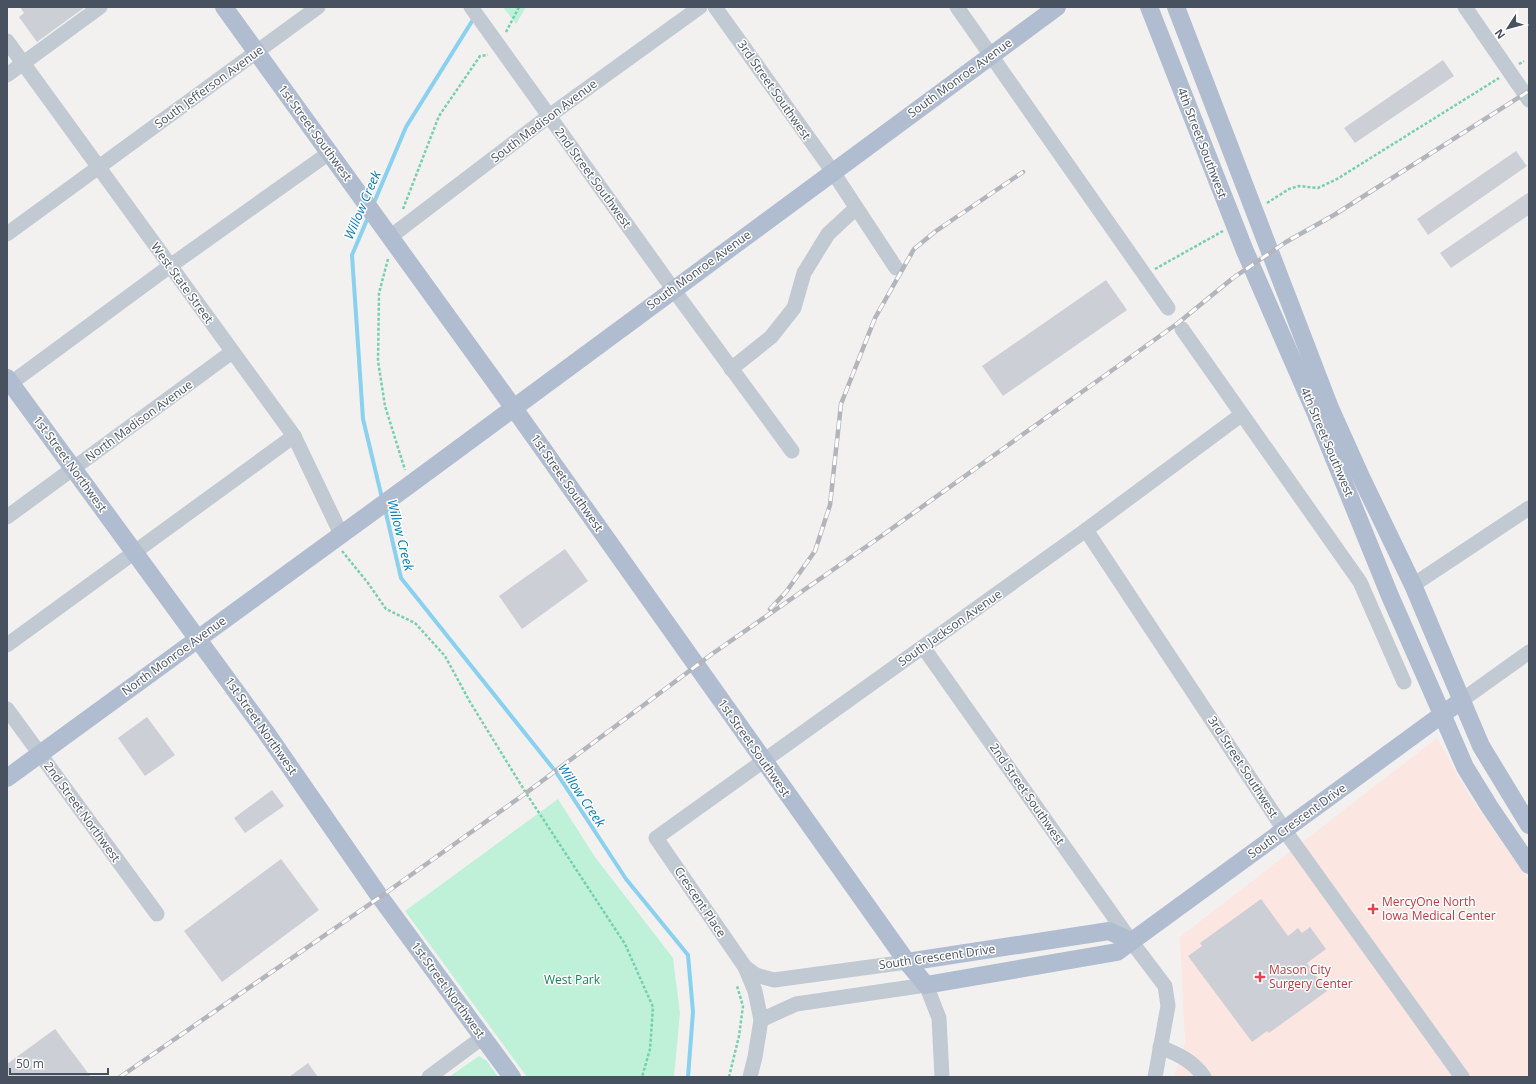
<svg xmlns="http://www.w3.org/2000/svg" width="1536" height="1084" viewBox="0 0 1536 1084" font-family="'Open Sans',sans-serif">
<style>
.medical{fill:#fce6e1}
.green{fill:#bef1d7}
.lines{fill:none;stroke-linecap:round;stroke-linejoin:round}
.stream{stroke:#8ad0ef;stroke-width:4}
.building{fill:#cccfd6}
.path{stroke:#75d0ad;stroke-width:2.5;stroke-dasharray:3 2;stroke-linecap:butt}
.minor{stroke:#c1c9d3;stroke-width:15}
.major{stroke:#b0bcd0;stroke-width:18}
.rail-casing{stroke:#b2b5bb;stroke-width:4.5}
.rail{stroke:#fff;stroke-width:3;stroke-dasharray:9;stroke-linecap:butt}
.health-dot{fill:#e0444e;stroke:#fff;stroke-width:1.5}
.labels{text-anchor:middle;stroke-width:3;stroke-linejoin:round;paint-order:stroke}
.street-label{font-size:12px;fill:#48515f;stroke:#fff}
.health-label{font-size:12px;fill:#be3a42;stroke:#fff;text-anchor:start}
.park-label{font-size:12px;fill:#148458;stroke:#fff}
.water-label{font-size:13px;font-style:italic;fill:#087cb1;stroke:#fff}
</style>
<rect width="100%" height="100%" fill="#f3f1f0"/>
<polygon class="medical" points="1437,738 1469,795 1529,880 1529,1077 1174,1077 1185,1042 1180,937"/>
<g class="green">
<polygon points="503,7 526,7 516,24"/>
<polygon points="558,799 595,857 673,958 680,1013 674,1077 527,1077 405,911"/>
<polygon points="479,1056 487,1061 498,1077 449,1077"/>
</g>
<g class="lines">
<g class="stream">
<polyline points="373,205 406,127 474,18"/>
<polyline points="369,215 352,255 363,419 382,498"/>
<polyline points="385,509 401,578 556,772 626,879 688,955 693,1012 688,1077"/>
</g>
</g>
<g class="building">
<polygon points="20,7 85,7 37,42 19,17 24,13"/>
<polygon points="1443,60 1454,76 1355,143 1344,128"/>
<polygon points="1516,151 1527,166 1428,235 1417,219"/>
<polygon points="1529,192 1529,215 1451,268 1440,253"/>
<polygon points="1106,280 1127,310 1003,396 982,366"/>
<polygon points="565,549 588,581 522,629 499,596"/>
<polygon points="147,717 175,755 145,776 118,738"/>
<polygon points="272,790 284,806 245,833 234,818"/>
<polygon points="281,859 319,910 222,982 184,931"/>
<polygon points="1261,899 1288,936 1298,928 1302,933 1310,927 1326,949 1307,963 1327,991 1269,1033 1267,1031 1252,1042 1188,956 1202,946 1200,943"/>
<polygon points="55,1029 91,1077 7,1077 7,1064"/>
<polygon points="308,1063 318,1077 289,1077"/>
</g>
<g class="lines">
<g class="path">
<polyline points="506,32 519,7"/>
<polyline points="1519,64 1524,61"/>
<polyline points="1267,203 1289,189 1299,186 1318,188 1337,179 1499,78"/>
<polyline points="403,209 439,116 480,56 488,55"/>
<polyline points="388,259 379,293 378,361 385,406 405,470"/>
<polyline points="1155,269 1223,231"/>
<polyline points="342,551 368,583 386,609 415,623 445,656 470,702 526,793 625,944 653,1007 650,1049 642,1077"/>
<polyline points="729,1077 739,1036 743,1006 737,986"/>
</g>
<g class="minor">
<polyline points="471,7 673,289 792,451"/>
<polyline points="715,7 833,172 896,268"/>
<polyline points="957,7 1168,308"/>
<polyline points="1465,7 1529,100"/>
<polyline points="7,41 294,436 341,534"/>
<polyline points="7,75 100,7"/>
<polyline points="7,234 318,7"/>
<polyline points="390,237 549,116 700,7"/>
<polyline points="1182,329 1360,582 1404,682"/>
<polyline points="731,369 771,337 794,308 804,273 828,234 856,208"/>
<polyline points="7,386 170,266 329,153"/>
<polyline points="7,517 232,352"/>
<polyline points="1086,530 1285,831 1462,1077"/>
<polyline points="1413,585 1529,508"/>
<polyline points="7,645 294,436"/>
<polyline points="923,647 1131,941 1165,986 1168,1006 1155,1077"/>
<polyline points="1462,700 1529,652"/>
<polyline points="7,709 157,914"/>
<polyline points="745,967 756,975 774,980 907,962"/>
<polyline points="761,1020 796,1004 926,985 939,1018 942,1077"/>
<path d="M1160,1047C1178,1054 1193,1061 1204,1077"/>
<polyline points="429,1077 483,1037"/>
<polyline points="750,1077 755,1057 761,1020 755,991 745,967 656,838 1086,530 1241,415"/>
</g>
<g class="major">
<polyline points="224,7 513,407 907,962 926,985 1117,952 1462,700"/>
<polyline points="1149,7 1245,251 1316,414 1390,596 1442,714 1465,767 1489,806 1529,865"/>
<polyline points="1176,7 1330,408 1361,477 1413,585 1481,746 1529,825"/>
<polyline points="7,378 265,731 380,897 512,1077"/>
<polyline points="7,778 408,486 1057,7"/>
<polyline points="907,962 1109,931 1131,941"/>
</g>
<g class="rail-casing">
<g id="rail">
<polyline points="770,609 786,592 815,551 830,505 841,404 875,318 914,249 936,231 1023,172"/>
<polyline points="120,1077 380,897 526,793 712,654 880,537 1178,323 1233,278 1286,242 1334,215 1529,91"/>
</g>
</g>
<use href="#rail" class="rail"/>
</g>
<g class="health-dot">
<path d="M1371 903h4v4h4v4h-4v4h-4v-4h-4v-4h4z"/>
<path d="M1258 971h4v4h4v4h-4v4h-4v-4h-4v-4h4z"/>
</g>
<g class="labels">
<g class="street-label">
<text transform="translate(960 78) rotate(-36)" y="4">South Monroe Avenue</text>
<text transform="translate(209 87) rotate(-36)" y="4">South Jefferson Avenue</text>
<text transform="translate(774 90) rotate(55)" y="4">3rd Street Southwest</text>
<text transform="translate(544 121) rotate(-37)" y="4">South Madison Avenue</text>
<text transform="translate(315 133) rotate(54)" y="4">1st Street Southwest</text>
<text transform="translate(1202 143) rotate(69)" y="4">4th Street Southwest</text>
<text transform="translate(593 178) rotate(54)" y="4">2nd Street Southwest</text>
<text transform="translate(699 270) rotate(-36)" y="4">South Monroe Avenue</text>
<text transform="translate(182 283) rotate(54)" y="4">West State Street</text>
<text transform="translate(139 421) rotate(-36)" y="4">North Madison Avenue</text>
<text transform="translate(1327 442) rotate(67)" y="4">4th Street Southwest</text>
<text transform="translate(70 464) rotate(54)" y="4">1st Street Northwest</text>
<text transform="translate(567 483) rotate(55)" y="4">1st Street Southwest</text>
<text transform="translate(950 628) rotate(-35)" y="4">South Jackson Avenue</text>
<text transform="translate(174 656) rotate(-36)" y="4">North Monroe Avenue</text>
<text transform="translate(261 726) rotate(55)" y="4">1st Street Northwest</text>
<text transform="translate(754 748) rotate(55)" y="4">1st Street Southwest</text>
<text transform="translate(1243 767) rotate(57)" y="4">3rd Street Southwest</text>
<text transform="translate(1027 794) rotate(55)" y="4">2nd Street Southwest</text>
<text transform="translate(82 812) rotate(54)" y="4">2nd Street Northwest</text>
<text transform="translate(1297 821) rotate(-36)" y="4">South Crescent Drive</text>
<text transform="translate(700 902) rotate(56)" y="4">Crescent Place</text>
<text transform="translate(937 957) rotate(-8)" y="4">South Crescent Drive</text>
<text transform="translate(448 990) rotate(54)" y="4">1st Street Northwest</text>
</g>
<g class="health-label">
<text x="1382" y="906">MercyOne North<tspan x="1382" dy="14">Iowa Medical Center</tspan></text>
<text x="1269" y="974">Mason City<tspan x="1269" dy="14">Surgery Center</tspan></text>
</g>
<g class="park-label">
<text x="572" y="984">West Park</text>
</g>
<g class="water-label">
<text transform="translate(362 205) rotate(-67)" y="5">Willow Creek</text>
<text transform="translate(401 535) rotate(76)" y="5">Willow Creek</text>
<text transform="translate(582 795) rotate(56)" y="5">Willow Creek</text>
</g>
</g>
<rect width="1536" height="1084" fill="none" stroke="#48515f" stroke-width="16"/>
<g transform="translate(1508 28) rotate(234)" stroke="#ffffff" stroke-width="3" paint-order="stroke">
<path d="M0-3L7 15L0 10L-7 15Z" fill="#48515f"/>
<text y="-6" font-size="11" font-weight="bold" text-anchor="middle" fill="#48515f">N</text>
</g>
<path d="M10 1068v6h98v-6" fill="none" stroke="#48515f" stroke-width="2"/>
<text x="16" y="1068" font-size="12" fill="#48515f" stroke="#ffffff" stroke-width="3" paint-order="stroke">50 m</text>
</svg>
